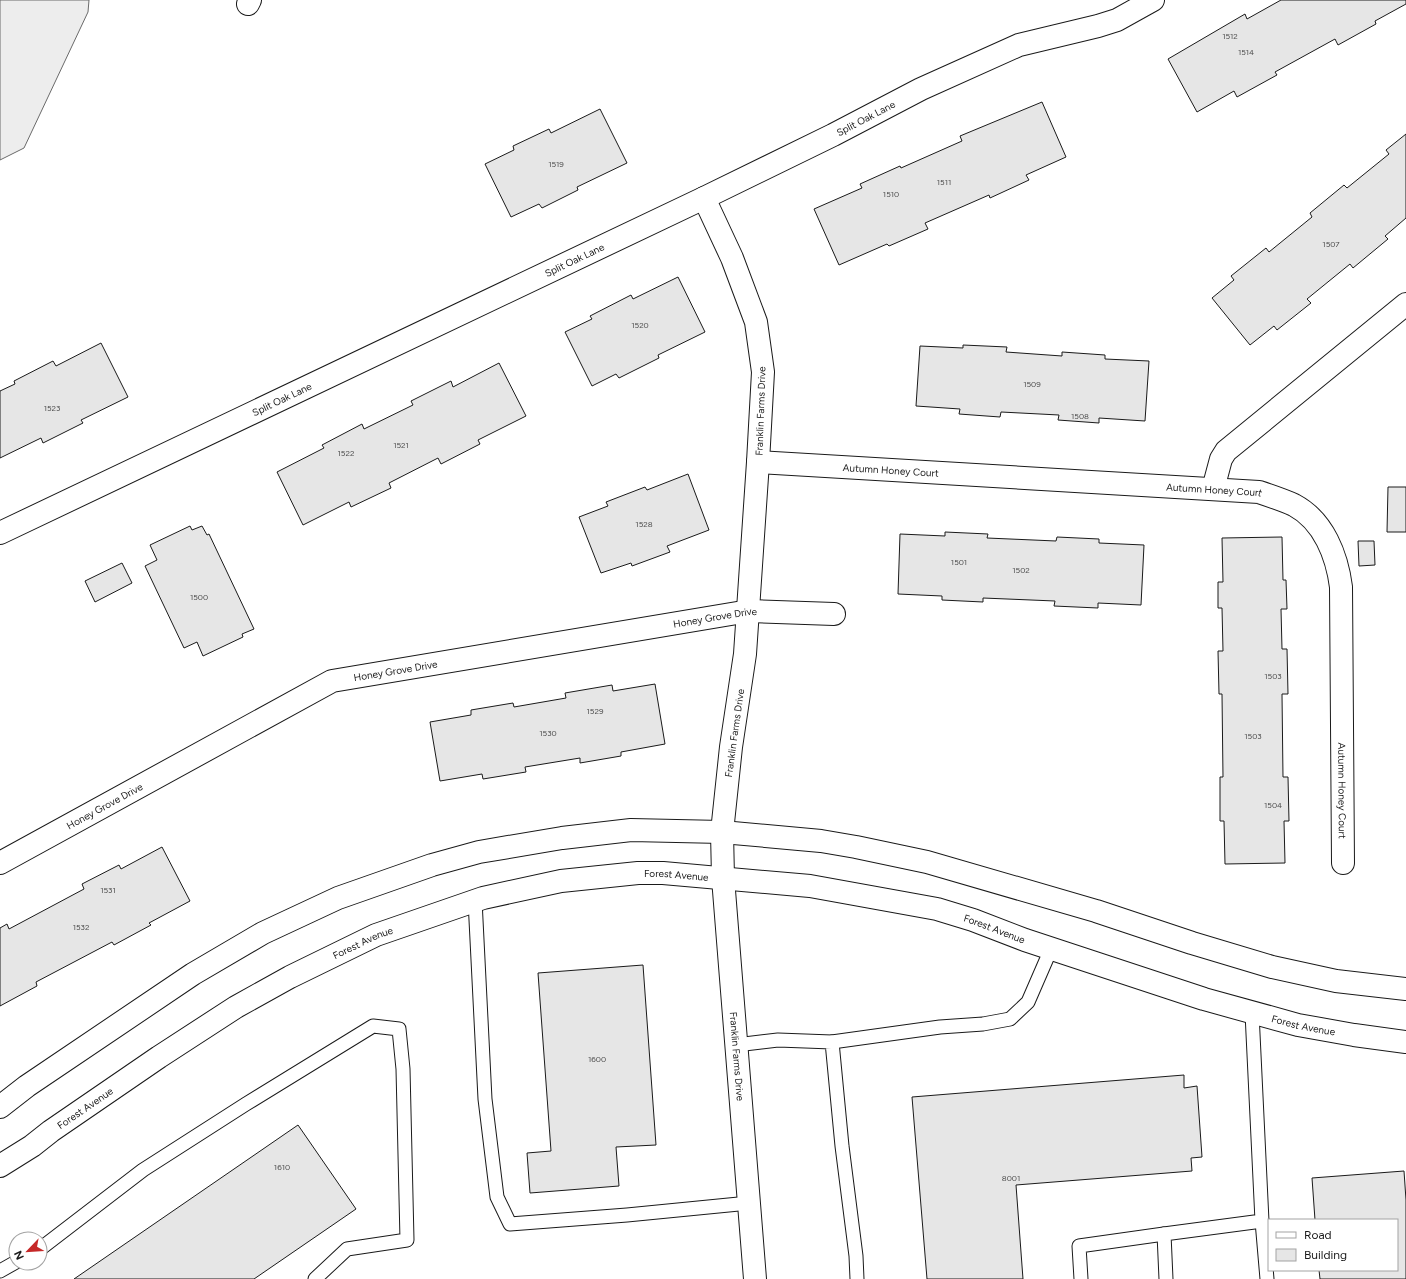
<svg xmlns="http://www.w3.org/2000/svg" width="1406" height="1279" viewBox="0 0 1406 1279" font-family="Figtree,sans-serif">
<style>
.parking{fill:#ededed;stroke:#6a6a6a}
.building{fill:#e6e6e6;stroke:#1a1a1a}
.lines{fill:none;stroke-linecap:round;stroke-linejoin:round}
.service-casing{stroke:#1a1a1a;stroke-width:15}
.minor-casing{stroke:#1a1a1a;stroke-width:24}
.secondary-casing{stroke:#1a1a1a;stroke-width:24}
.service{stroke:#fff;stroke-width:13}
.minor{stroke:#fff;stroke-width:22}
.secondary{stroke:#fff;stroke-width:22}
.labels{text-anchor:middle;stroke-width:3;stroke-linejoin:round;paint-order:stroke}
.number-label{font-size:8px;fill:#4d4d4d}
.street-label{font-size:10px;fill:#1a1a1a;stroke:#fff}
</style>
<rect width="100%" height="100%" fill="#fff"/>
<polygon class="parking" points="0,0 89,0 88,12 24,148 0,160"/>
<g class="building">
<polygon points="1281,0 1406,0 1406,4 1375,21 1376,24 1338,45 1335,39 1275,72 1277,75 1237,97 1234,91 1197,112 1168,59 1245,14 1247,19"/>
<polygon points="1042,102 1066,157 1026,175 1029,180 990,198 989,195 925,223 928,229 889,246 887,244 839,265 814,209 862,188 860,184 900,166 901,168 962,141 960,136"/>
<polygon points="600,109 627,163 577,187 578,190 542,208 539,204 511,217 485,164 514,150 513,146 549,129 551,133"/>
<polygon points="1406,134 1406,218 1385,236 1388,239 1353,268 1350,264 1307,299 1311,303 1277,330 1274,326 1250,345 1212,298 1234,280 1231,276 1266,248 1269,252 1312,217 1310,213 1344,185 1347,188 1389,154 1386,150"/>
<polygon points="678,277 705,332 658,355 659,358 619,378 616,374 592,386 565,332 592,319 590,316 631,295 633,299"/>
<polygon points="101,343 128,397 81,420 83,423 43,443 41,438 0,458 0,391 15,384 14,381 53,361 56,366"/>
<polygon points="963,345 1007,347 1006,352 1062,356 1062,352 1105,355 1105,359 1149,361 1145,421 1099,418 1099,423 1058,420 1059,415 1001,412 1000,417 959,414 960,409 916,406 920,346 963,348"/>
<polygon points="499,363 526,416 478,440 480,444 441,464 438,458 389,483 391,488 351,507 349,502 303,525 277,472 324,448 322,445 362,424 364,429 413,405 411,401 451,381 453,387"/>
<polygon points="688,474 709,530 667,546 670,552 632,566 631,563 601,573 579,517 608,506 606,502 645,487 647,490"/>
<polygon points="1388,487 1406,487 1406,532 1387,532"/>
<polygon points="190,526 192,530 202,526 207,535 209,534 254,629 242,634 243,637 203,656 197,642 184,648 145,566 157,560 150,545"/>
<polygon points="945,532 988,534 987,538 1056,541 1057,537 1099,539 1099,543 1144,545 1141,605 1098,603 1098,608 1054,606 1055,601 983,598 983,602 942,600 942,596 898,594 900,534 945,536"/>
<polygon points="1282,537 1283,580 1286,580 1287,609 1281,609 1282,649 1287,649 1288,694 1282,694 1283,777 1288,777 1289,821 1284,821 1285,863 1225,864 1224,821 1220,821 1220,777 1223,777 1222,694 1219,694 1218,651 1223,651 1222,608 1218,608 1218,582 1223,582 1222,538"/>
<polygon points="1358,541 1374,541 1375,565 1359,566"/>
<polygon points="122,563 132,583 95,602 85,581"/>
<polygon points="655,684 665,744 621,752 621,756 580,763 580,758 525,767 526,772 483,779 482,774 440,781 430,722 471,715 471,710 513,703 514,707 566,698 565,693 612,685 613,691"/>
<polygon points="162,847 190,901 149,923 151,925 114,945 112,942 36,982 37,986 0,1006 0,928 7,924 9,929 84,889 82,884 119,865 121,869"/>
<polygon points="643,965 656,1145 616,1147 619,1186 530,1193 527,1153 551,1151 538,973"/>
<polygon points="1184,1075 1184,1088 1197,1086 1202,1157 1191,1158 1192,1171 1016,1185 1023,1279 927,1279 912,1097"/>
<polygon points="298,1125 356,1209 254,1279 74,1279"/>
<polygon points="1404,1171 1406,1200 1406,1279 1320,1279 1319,1270 1397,1270 1397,1220 1315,1220 1312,1178"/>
</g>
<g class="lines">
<g class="service-casing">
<g id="service">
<polyline points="475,900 485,1099 497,1197 510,1224 627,1215 749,1203"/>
<polyline points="832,1042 940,1027 983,1024 1010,1019 1028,1002 1051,949"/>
<polyline points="736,1045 778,1040 832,1042 842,1146 856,1256 857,1279"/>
<polyline points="1262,1221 1267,1279"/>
<polyline points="40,1249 143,1170 246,1104 373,1026 399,1029 403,1069 407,1240 347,1249 315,1279"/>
<polyline points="0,1271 16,1262"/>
<polyline points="1081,1279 1079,1246 1164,1234"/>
<polyline points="1166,1279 1164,1234 1262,1221 1252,1013"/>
</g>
</g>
<g class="minor-casing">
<g id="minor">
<polyline points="248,4 250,0"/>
<path id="s1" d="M704,198L732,258L756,322L763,372L758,462L745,654L731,747L722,832L723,878L755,1279"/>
<path id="s2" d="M758,462L1259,492C1271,496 1283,500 1294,505C1324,521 1337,556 1341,587L1343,863"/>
<polyline points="1213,489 1221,459 1226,451 1406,304"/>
<path id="s3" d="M0,533L704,198L833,135L921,89L1019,45L1098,26L1117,20L1153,0"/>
<path id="s4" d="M0,863L332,681L749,611L834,614"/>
</g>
</g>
<g class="secondary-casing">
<g id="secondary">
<polyline points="0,1107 27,1086 193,974 263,933 338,898 432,865 479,852 562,838 631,830 722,832 821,841 856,847 927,862 1096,911 1192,943 1272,967 1336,981 1406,989"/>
<path id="s5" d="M0,1166L32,1146L51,1131L159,1057L236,1007L290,977L376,935L483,898L561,881L638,873H663L810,886L937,909L973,920L1025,940L1204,999L1298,1025L1354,1035L1406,1042"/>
</g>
</g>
<use href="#service" class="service"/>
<use href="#minor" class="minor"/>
<use href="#secondary" class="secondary"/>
</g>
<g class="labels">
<g class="number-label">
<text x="1230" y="39">1512</text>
<text x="1246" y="55">1514</text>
<text x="556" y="167">1519</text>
<text x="944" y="185">1511</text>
<text x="891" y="197">1510</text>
<text x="1331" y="247">1507</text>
<text x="640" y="328">1520</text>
<text x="1032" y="387">1509</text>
<text x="52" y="411">1523</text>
<text x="1080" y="419">1508</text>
<text x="401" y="448">1521</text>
<text x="346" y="456">1522</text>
<text x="644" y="527">1528</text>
<text x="959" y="565">1501</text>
<text x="1021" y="573">1502</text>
<text x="199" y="600">1500</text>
<text x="1273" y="679">1503</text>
<text x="595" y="714">1529</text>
<text x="548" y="736">1530</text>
<text x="1253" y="739">1503</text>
<text x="1273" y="808">1504</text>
<text x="108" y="893">1531</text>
<text x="81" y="930">1532</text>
<text x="597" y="1062">1600</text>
<text x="282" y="1170">1610</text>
<text x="1011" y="1181">8001</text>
</g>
<g class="street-label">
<text dy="4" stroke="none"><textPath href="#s3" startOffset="960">Split Oak Lane</textPath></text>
<text dy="4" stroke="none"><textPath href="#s3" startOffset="636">Split Oak Lane</textPath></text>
<text dy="4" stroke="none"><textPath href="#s3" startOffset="312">Split Oak Lane</textPath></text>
<text transform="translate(760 411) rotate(-88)" y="4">Franklin Farms Drive</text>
<text dy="4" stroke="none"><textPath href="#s2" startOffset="133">Autumn Honey Court</textPath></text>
<text dy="4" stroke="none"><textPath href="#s2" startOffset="457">Autumn Honey Court</textPath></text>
<text dy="4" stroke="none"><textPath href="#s4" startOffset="767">Honey Grove Drive</textPath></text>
<text dy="4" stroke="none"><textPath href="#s4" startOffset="443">Honey Grove Drive</textPath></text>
<text transform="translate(734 733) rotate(-82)" y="4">Franklin Farms Drive</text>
<text dy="4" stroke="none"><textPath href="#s2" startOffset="841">Autumn Honey Court</textPath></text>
<text dy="4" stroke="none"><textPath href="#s4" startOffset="119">Honey Grove Drive</textPath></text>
<text dy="4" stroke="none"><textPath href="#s5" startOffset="751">Forest Avenue</textPath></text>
<text dy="4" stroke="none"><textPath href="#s5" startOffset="1075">Forest Avenue</textPath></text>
<text dy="4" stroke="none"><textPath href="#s5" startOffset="427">Forest Avenue</textPath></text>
<text dy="4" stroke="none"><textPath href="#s5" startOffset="1399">Forest Avenue</textPath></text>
<text dy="4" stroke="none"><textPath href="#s1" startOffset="872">Franklin Farms Drive</textPath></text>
<text dy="4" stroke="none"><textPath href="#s5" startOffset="103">Forest Avenue</textPath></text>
</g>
</g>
<rect x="1268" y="1219" width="130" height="52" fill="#ffffff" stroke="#a3a3a3"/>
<rect x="1276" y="1232" width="20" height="6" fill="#ffffff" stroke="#a3a3a3"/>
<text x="1304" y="1239" font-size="12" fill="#1a1a1a">Road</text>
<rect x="1276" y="1249" width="20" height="12" fill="#e6e6e6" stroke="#a3a3a3"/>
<text x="1304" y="1259" font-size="12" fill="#1a1a1a">Building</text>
<g transform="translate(28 1251) rotate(245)"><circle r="19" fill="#ffffff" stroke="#a3a3a3"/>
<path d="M0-3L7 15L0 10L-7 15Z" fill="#c62828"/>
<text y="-6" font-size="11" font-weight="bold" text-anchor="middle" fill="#1a1a1a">N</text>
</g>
</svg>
